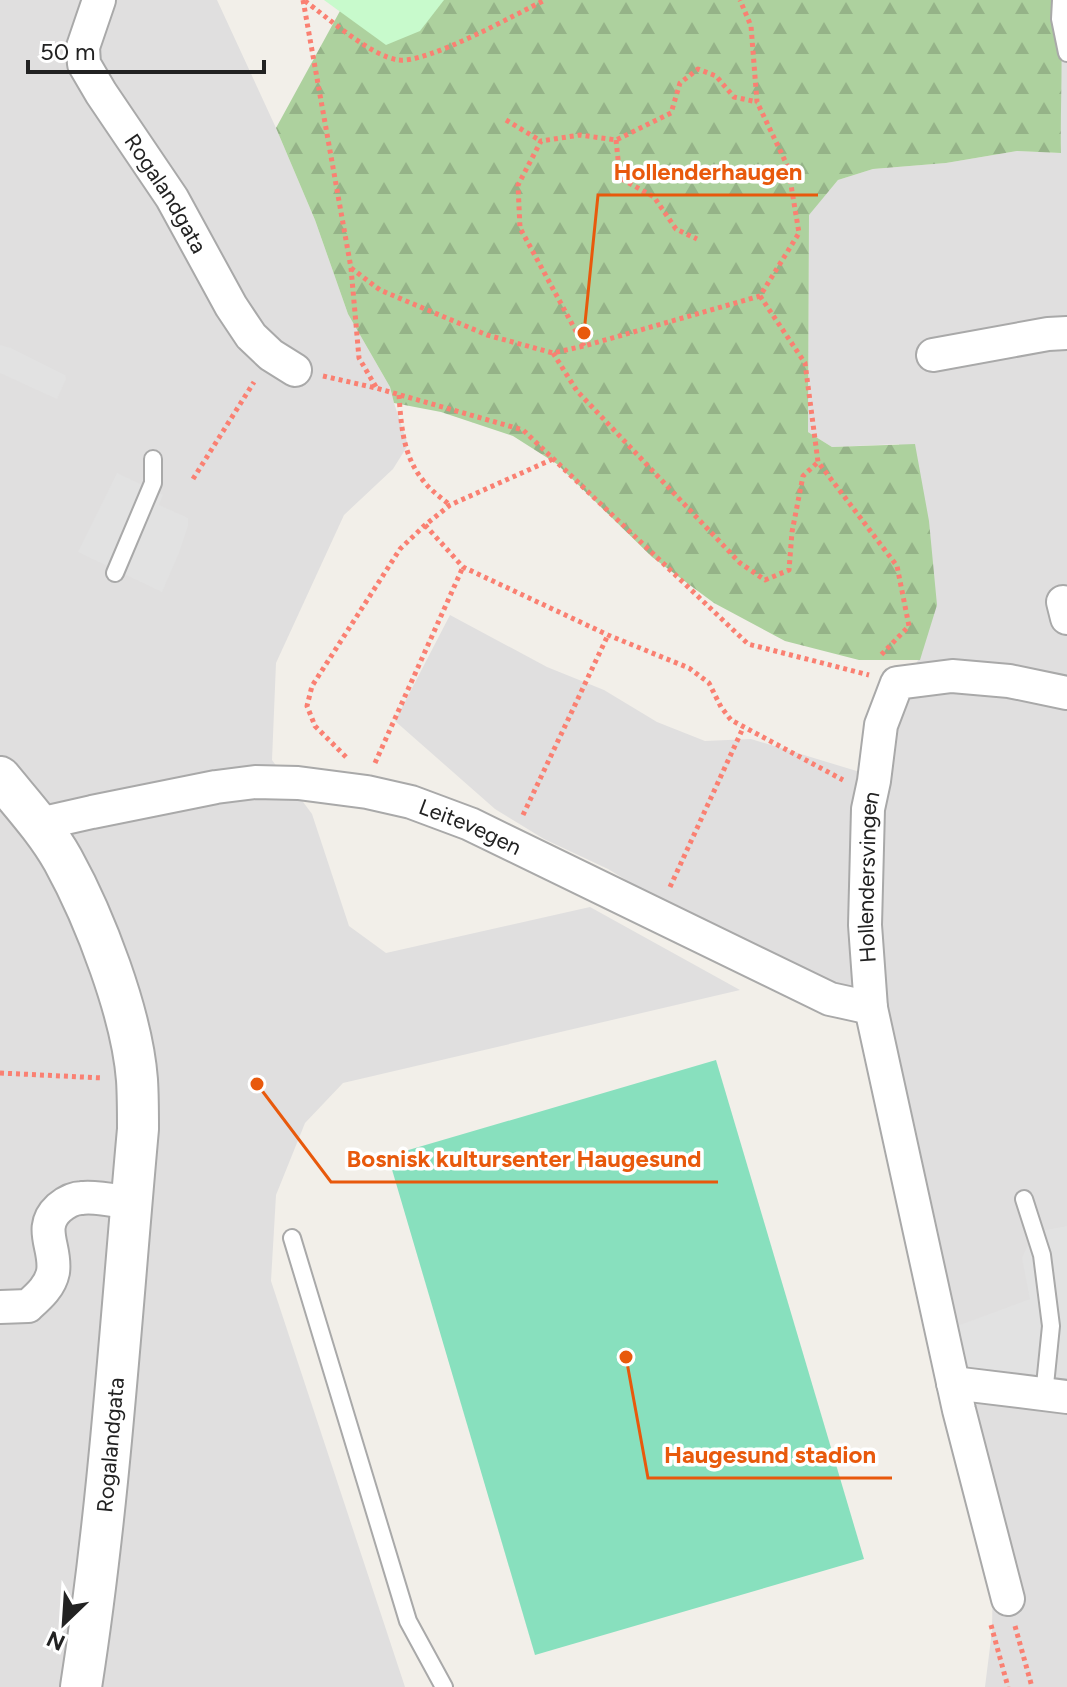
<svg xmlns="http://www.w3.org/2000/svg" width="1067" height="1687" viewBox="0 0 1067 1687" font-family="Figtree,sans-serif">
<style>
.residential{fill:#e0dfdf}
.forest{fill:url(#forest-firs)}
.park{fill:#c8facc}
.pitch{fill:#88e0be}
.parking{fill:#e2e2e2}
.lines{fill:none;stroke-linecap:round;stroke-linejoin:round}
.service-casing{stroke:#a9a9a9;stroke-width:20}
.minor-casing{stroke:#a9a9a9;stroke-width:36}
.tertiary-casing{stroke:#a9a9a9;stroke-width:44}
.path{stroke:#fa8072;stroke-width:5;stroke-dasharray:4 4;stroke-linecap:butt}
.service{stroke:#fff;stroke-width:16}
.minor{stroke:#fff;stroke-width:32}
.tertiary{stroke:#fff;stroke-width:40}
.labels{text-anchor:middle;stroke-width:7;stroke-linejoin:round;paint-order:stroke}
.street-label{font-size:22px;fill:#222;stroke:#fff}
.leader{fill:none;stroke:#e8590c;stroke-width:3}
.callout-dot{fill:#e8590c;stroke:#fff;stroke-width:3}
.callout-label{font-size:24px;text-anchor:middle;font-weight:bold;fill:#e8590c;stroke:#fff;stroke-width:7;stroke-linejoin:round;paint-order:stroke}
</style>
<defs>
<pattern id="forest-firs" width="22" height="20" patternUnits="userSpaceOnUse" patternTransform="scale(2)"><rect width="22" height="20" fill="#add19e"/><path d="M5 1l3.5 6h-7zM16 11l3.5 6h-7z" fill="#95b388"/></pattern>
</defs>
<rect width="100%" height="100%" fill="#f2efe9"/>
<g class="residential">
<polygon points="0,0 217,0 276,128 315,220 348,314 390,387 394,403 408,445 393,469 344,515 276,663 272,760 312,814 349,926 386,953 590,907 740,990 343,1083 305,1123 276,1195 271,1281 405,1687 0,1687"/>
<polygon points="1067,0 1067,1687 985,1687 992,1631 993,1566 869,1039 840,998 657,899 608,869 544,839 495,809 395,721 450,615 547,667 604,690 657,722 705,741 751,739 860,772 887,717 923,651 899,444 832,447 808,432 809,214 838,180 873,169 946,163 1017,151 1061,153 1060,107 1061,27"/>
</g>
<path class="forest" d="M346,0H1059C1064,51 1060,102 1061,153L1017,151L946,163L873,169L838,180L809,215L808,432L832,447L915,444L929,521L937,605L920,660H859L785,641L714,603L652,557L557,464L513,436L441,412L394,403L390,387L348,314L315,220L276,128Z"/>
<polygon class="park" points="324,0 444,0 420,31 386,45"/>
<polygon class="pitch" points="716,1060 864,1559 535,1655 388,1156"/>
<g class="parking">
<polygon points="0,345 11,348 65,375 66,379 57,399 0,373"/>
<polygon points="117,473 163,495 159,505 188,518 188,526 179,553 162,592 78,552"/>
<polygon points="1067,1226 1067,1397 953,1383 941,1332 1030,1299 1022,1258 1034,1232"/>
</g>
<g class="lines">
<g class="service-casing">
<g id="service">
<polyline points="1061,0 1060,19 1067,53"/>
<polyline points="115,573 153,483 153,459"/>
<polyline points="1024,1199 1042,1255 1051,1326 1044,1395"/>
<polyline points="292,1238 408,1621 444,1687"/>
</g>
</g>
<g class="minor-casing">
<g id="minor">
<path id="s1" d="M99,0L83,47L84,64L101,93L172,198L231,306L251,336L271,355L295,370"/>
<polyline points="933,355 1048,334 1067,333"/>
<polyline points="1063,602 1067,618"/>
<path id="s2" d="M39,824L92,812L216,787L255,782L298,783L367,792L411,802L470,824L830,999L871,1008"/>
<path d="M0,1307L28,1306C38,1297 50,1287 53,1272C57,1248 37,1228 59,1208C65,1203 74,1198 82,1198C94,1196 118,1201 131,1203"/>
<polyline points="953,1383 1067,1397"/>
<path id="s3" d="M1008,1599L959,1410L871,1008L865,925L868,809L874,781L881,725L897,683L952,676L1009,681L1067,693"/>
</g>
</g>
<g class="tertiary-casing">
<path id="tertiary" d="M0,777C22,804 46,830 63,860C95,918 132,1014 137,1080C138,1096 138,1113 138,1129C121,1315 110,1502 81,1687"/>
</g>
<g class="path">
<polyline points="303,0 351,268 359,358 376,387"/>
<path d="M305,1C328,18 371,56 398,60C427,64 516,14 545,0"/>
<polyline points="506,120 541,141"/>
<polyline points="616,140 620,178 654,197 676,229 697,239"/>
<polyline points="351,268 380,290 487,335 553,353 584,346 760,296 799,233 788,167 757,102 751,26 740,0"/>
<polyline points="760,296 805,363 818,462 897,566 909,626 880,656"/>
<polyline points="584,346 520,228 518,185 541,141 580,135 616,140 671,113 680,83 698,69 716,76 734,97 757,102"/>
<polyline points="553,353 577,391 740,563 765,580 789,570 792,532 803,476 818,462"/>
<polyline points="323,376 376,388 523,430 748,644 869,675"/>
<path d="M399,395C401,425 403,455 422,479C429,489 440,497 450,505"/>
<polyline points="193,479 254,382"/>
<polyline points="425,525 463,567 608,635 689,668 709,683 721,707 731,720 843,780"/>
<polyline points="346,757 315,726 307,706 312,686 400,549 425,525 450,505 553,459"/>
<polyline points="375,763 463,567"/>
<polyline points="523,815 608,635"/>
<polyline points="670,887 743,728"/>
<polyline points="0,1073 103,1078"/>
<polyline points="991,1625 1008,1687"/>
<polyline points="1015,1626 1032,1687"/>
</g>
<use href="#service" class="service"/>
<use href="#minor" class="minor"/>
<use href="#tertiary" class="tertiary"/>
</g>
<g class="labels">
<g class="street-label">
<text dy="8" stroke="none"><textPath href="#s1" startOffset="220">Rogalandgata</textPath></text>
<text dy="8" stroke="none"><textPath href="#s2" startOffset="442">Leitevegen</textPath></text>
<text dy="8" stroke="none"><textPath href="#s3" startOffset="738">Hollendersvingen</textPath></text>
<text transform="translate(110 1445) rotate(-85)" y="8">Rogalandgata</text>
</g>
</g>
<path class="leader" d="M584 333L598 195H818M257 1084L331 1182H718M626 1357L648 1478H892"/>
<g class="callout-dot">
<circle cx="584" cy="333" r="8"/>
<circle cx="257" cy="1084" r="8"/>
<circle cx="626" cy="1357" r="8"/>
</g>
<g class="callout-label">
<text x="708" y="180">Hollenderhaugen</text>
<text x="524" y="1167">Bosnisk kultursenter Haugesund</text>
<text x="770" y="1463">Haugesund stadion</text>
</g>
<g transform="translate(64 1623) rotate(205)" stroke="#ffffff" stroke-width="6" paint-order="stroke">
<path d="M0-6L14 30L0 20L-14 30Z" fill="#222222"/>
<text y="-12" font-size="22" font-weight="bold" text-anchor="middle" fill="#222222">N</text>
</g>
<path d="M28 60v12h236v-12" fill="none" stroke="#222222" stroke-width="4"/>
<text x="40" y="60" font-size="24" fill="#222222" stroke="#ffffff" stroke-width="6" paint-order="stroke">50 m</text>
</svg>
